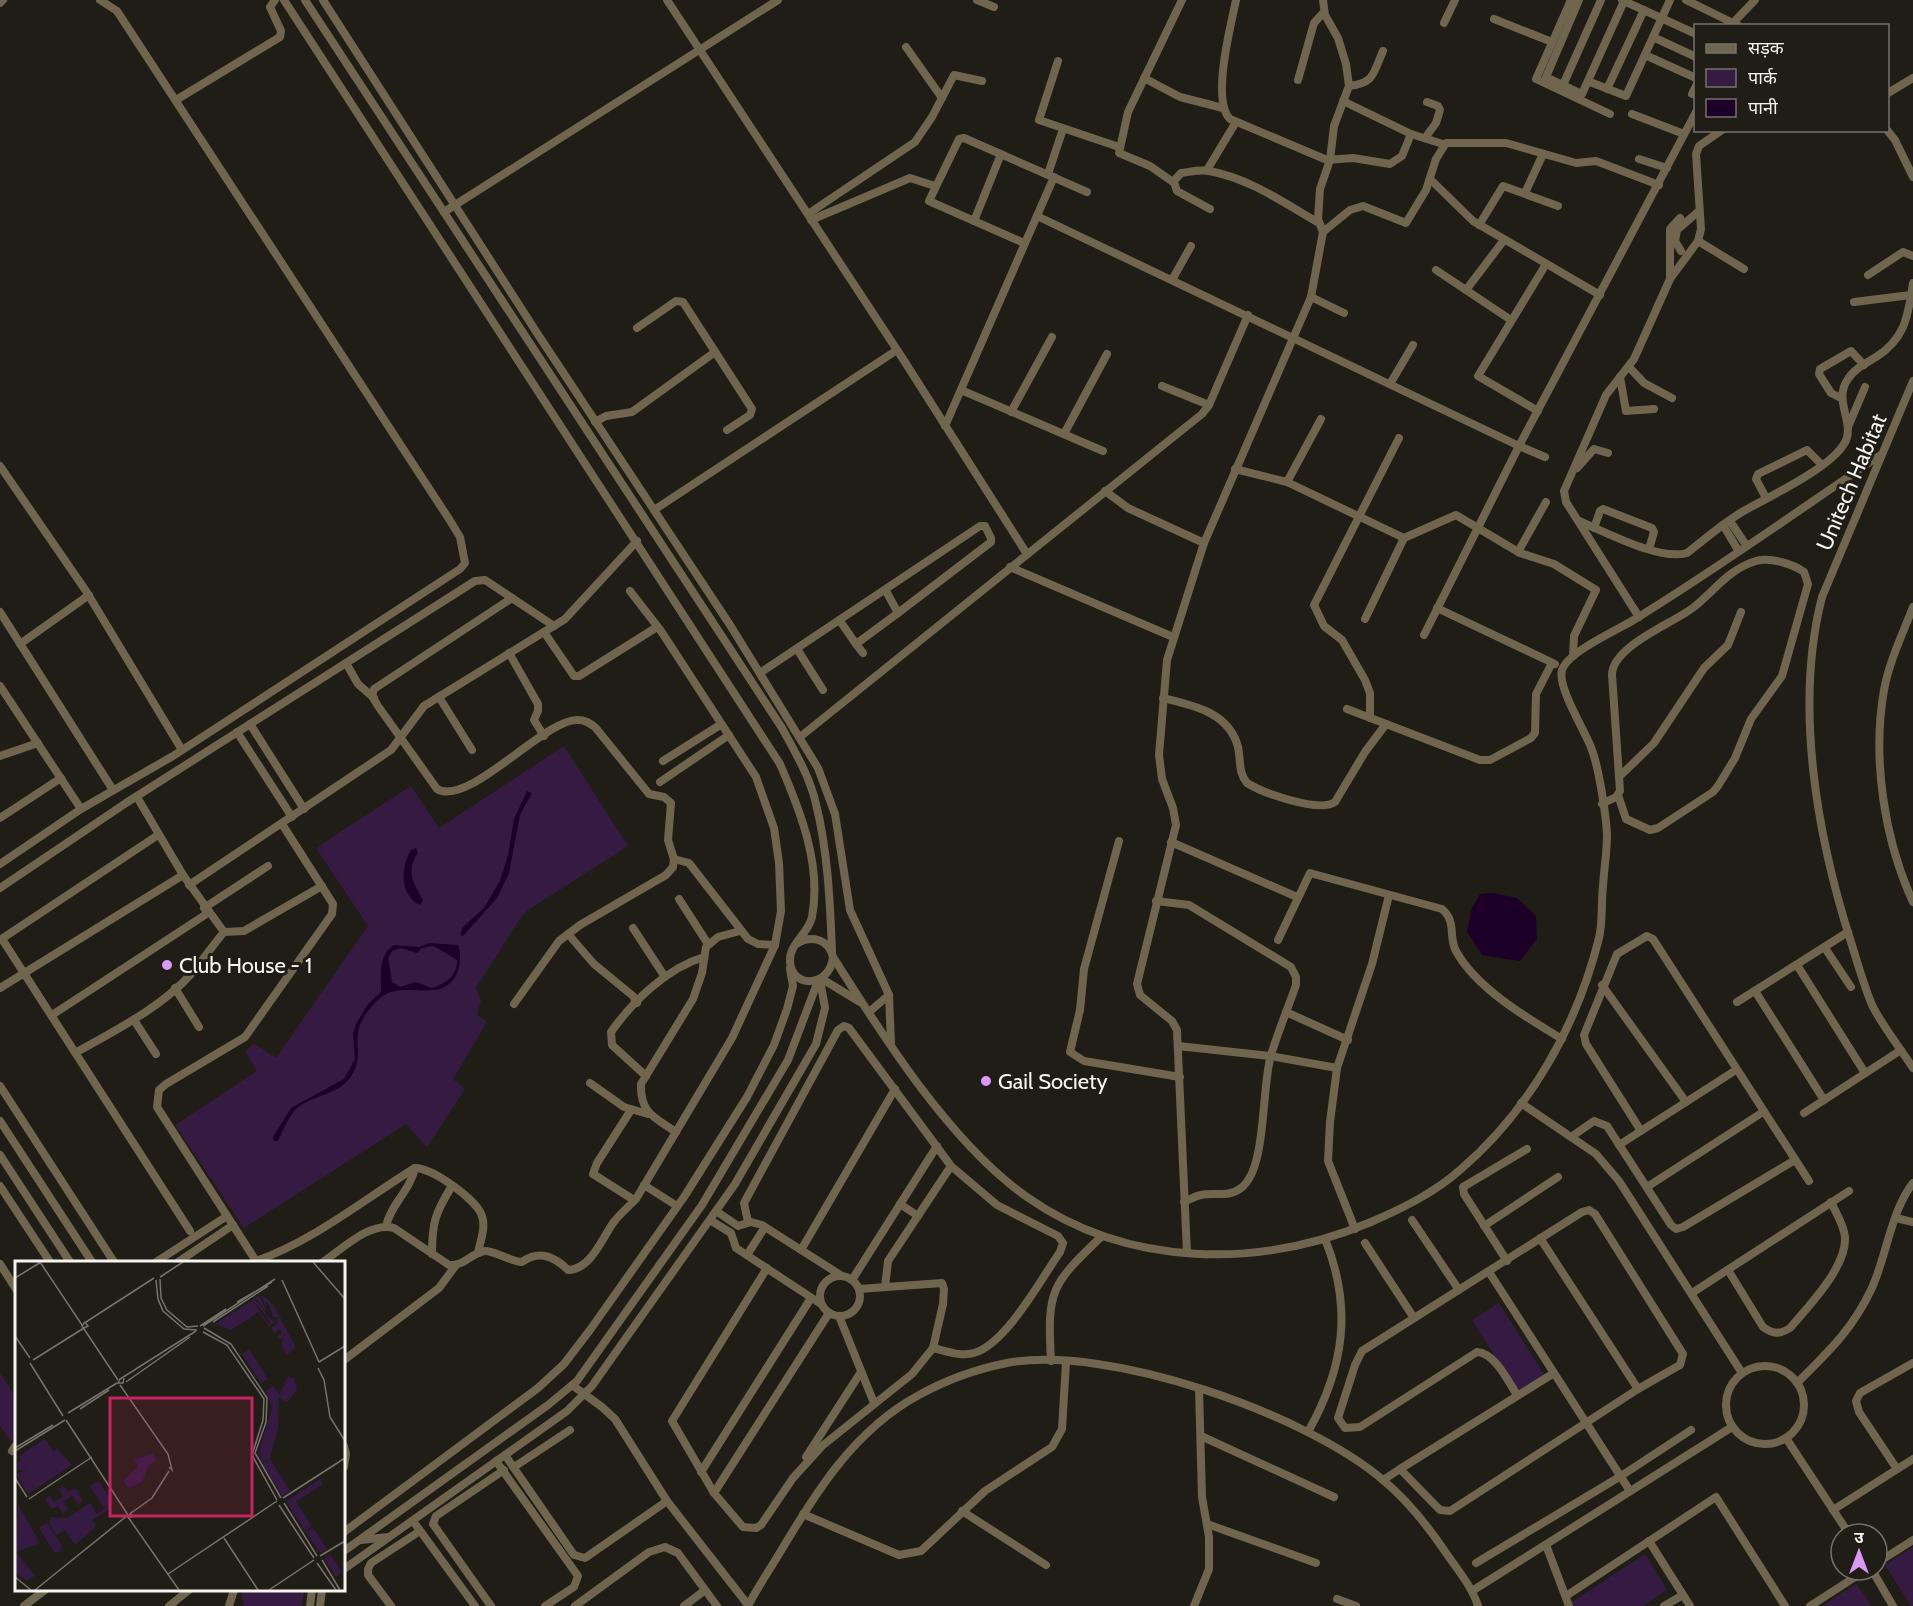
<svg xmlns="http://www.w3.org/2000/svg" width="1913" height="1606" viewBox="0 0 1913 1606" font-family="Cabin,'Noto Sans Devanagari',sans-serif">
<style>
.green{fill:#351b42}
.water{fill:#1c0027;fill-rule:evenodd}
.lines{fill:none;stroke-linecap:round;stroke-linejoin:round}
.minor{stroke:#70664f;stroke-width:8}
.poi-dot{fill:#d99af7;stroke:#201d16;stroke-width:2}
.labels{text-anchor:middle;stroke-width:6;stroke-linejoin:round;paint-order:stroke}
.street-label{font-size:22px;fill:#f6f4ef;stroke:#201d16}
.poi-label{font-size:22px;fill:#f6f4ef;stroke:#201d16;text-anchor:start}
.inset-road{fill:none;stroke:#76736d;stroke-width:1.5}
.view{fill:#c52362;fill-opacity:0.15;stroke:#c52362;stroke-width:3}
.inset-edge{fill:none;stroke:#f6f4ef;stroke-width:3}
</style>
<rect width="100%" height="100%" fill="#201d16"/>
<g class="green">
<polygon points="564,746 628,846 528,910 521,917 476,988 481,1001 477,1015 487,1022 453,1079 465,1089 427,1147 406,1124 244,1228 175,1125 257,1071 245,1051 254,1044 276,1058 368,926 316,848 411,786 439,828"/>
<polygon points="1499,1303 1545,1376 1518,1393 1472,1320"/>
<polygon points="0,1373 16,1398 16,1438 11,1442 0,1426"/>
<polygon points="1913,1547 1913,1606 1911,1606 1885,1565"/>
<polygon points="1645,1554 1667,1590 1643,1606 1574,1606 1572,1602"/>
<polygon points="1856,1584 1872,1606 1822,1606"/>
<polygon points="241,1590 304,1590 302,1606 244,1606"/>
</g>
<g class="water">
<polygon points="527,791 532,793 520,815 509,873 497,898 463,936 460,935 463,927 484,908 500,881 508,855 514,819"/>
<path d="M416,848L418,853C405,871 414,884 423,900L420,905C399,895 401,866 411,850Z"/>
<polygon points="1493,893 1517,898 1536,916 1537,939 1520,961 1482,955 1467,932 1471,910 1480,894"/>
<path d="M429,943L458,945C464,962 457,988 435,990C417,992 393,985 379,999C370,1007 359,1022 358,1033C356,1048 361,1059 353,1073C341,1096 313,1094 296,1109C288,1117 283,1131 278,1141H274L273,1137L291,1108L344,1079L355,1059L353,1034L356,1024L368,1004L381,992C381,975 378,955 394,945L419,947ZM434,946L457,960C458,975 445,985 431,988L416,982L400,987L392,982L388,958L392,951L401,948L417,953L422,948Z"/>
</g>
<g class="lines">
<g class="minor">
<path d="M284,0L780,764C800,810 822,865 812,917C809,933 789,944 790,961C791,989 830,988 833,957C828,938 811,935 796,944"/>
<path d="M305,0L782,728C795,752 810,777 816,804C828,852 830,902 832,951"/>
<polyline points="323,0 537,333 730,625 818,768 835,814 850,910 889,995 891,1043"/>
<polyline points="667,0 903,359 1027,554"/>
<polyline points="977,0 994,7"/>
<path d="M1182,0L1128,112L1119,153L1150,166L1173,182L1181,173C1190,172 1201,169 1209,171C1249,178 1284,203 1319,223"/>
<path d="M1236,0C1231,25 1211,100 1230,119L1327,160L1353,158L1390,164L1402,156L1411,134"/>
<polyline points="1571,0 1536,79 1610,114"/>
<polyline points="1579,0 1546,77 1582,94 1624,1"/>
<polyline points="1622,0 1696,34"/>
<polyline points="1686,0 1739,26"/>
<polyline points="0,3 3,0"/>
<polyline points="1494,19 1552,42"/>
<polyline points="1444,23 1455,0"/>
<polyline points="1733,23 1755,0"/>
<polyline points="1653,37 1696,57"/>
<polyline points="906,47 942,98"/>
<polyline points="1645,55 1696,78"/>
<polyline points="1058,61 1039,120 1119,147"/>
<polyline points="1144,78 1180,97 1223,108"/>
<polyline points="1298,80 1314,23 1324,12"/>
<polyline points="1590,82 1626,96 1670,0"/>
<polyline points="1563,85 1601,0"/>
<path d="M1349,86C1375,83 1373,73 1383,51"/>
<polyline points="1607,89 1644,10"/>
<polyline points="1888,93 1913,78"/>
<polyline points="1692,94 1696,86"/>
<polyline points="176,100 280,37 281,31 270,7 275,0"/>
<polyline points="1343,101 1411,134 1443,144"/>
<polyline points="1632,114 1684,134"/>
<polyline points="1887,130 1895,140 1913,177"/>
<polyline points="1425,138 1436,123 1440,110 1438,106 1427,102"/>
<polyline points="1639,159 1667,168"/>
<polyline points="1207,170 1236,122"/>
<polyline points="1048,174 1063,129"/>
<polyline points="1430,179 1473,221 1600,295"/>
<polyline points="1174,182 1177,191 1210,209"/>
<polyline points="1525,193 1543,154"/>
<polyline points="444,212 778,0"/>
<polyline points="808,214 915,142 932,117 954,75 982,81"/>
<polyline points="1037,216 1519,446 1696,112"/>
<polyline points="811,220 910,178 935,186"/>
<polyline points="974,221 1001,154"/>
<polyline points="1479,225 1503,186 1558,206"/>
<polyline points="1323,232 1350,210 1363,206 1406,223 1426,190 1436,159 1446,143 1506,143 1576,163 1596,161 1659,185"/>
<polyline points="1698,241 1744,269"/>
<polyline points="1024,243 929,201 959,139 964,138 1087,192"/>
<polyline points="1681,251 1675,241 1677,230 1699,211"/>
<polyline points="1436,270 1511,320"/>
<polyline points="1868,275 1903,252 1913,256"/>
<polyline points="1670,279 1670,229 1680,218"/>
<polyline points="1172,280 1191,246"/>
<polyline points="1466,290 1504,240"/>
<polyline points="1311,297 1344,313"/>
<polyline points="1854,302 1911,295"/>
<polyline points="637,328 676,301 683,302 752,409 750,415 727,430"/>
<polyline points="1629,367 1644,383 1672,398"/>
<polyline points="1620,377 1626,411 1654,409"/>
<path d="M1913,381L1822,597C1794,706 1817,836 1851,942C1858,964 1864,987 1873,1007C1884,1028 1900,1048 1913,1068"/>
<polyline points="1390,384 1413,345"/>
<polyline points="1162,386 1209,405"/>
<polyline points="961,390 1103,451"/>
<polyline points="1841,398 1831,393 1819,374 1820,369 1851,351 1864,365"/>
<polyline points="1538,411 1478,376 1546,264"/>
<polyline points="1011,412 1052,337"/>
<polyline points="595,422 606,416 632,412 715,352"/>
<polyline points="945,426 1054,177"/>
<polyline points="1848,427 1865,387"/>
<polyline points="1064,434 1107,354"/>
<polyline points="0,466 86,591 182,750"/>
<polyline points="1577,468 1594,449 1608,453"/>
<polyline points="1235,469 1287,482 1404,538 1456,515 1520,553 1554,564 1596,590 1574,636 1573,656"/>
<polyline points="1287,482 1321,419"/>
<polyline points="1105,491 1128,508 1204,543"/>
<polyline points="1766,498 1756,479 1758,474 1807,450 1822,465"/>
<polyline points="654,510 897,350"/>
<path d="M1579,521C1606,532 1659,561 1687,553C1705,539 1722,524 1742,512C1768,497 1829,469 1844,444C1857,424 1832,401 1848,379C1854,369 1866,363 1876,357C1906,338 1908,315 1913,283"/>
<polyline points="1730,521 1746,545"/>
<polyline points="1723,525 1738,550"/>
<polyline points="1594,528 1600,511 1603,509 1652,528 1654,532 1649,549"/>
<polyline points="1518,552 1546,502"/>
<polyline points="1010,567 1173,637"/>
<path d="M512,598L374,689L372,696L378,706L437,789C468,808 545,718 578,720C585,720 589,723 595,727L649,794L664,797L671,803L668,840L674,859L673,867L666,875L580,925L559,941L514,1004"/>
<path d="M1913,607C1903,633 1889,662 1884,690C1872,758 1884,839 1913,902"/>
<polyline points="1437,608 1555,664"/>
<polyline points="0,612 113,790"/>
<polyline points="1639,617 1566,502 1564,491 1606,395 1634,359 1670,279 1698,241 1701,229 1696,154 1699,146 1722,130"/>
<polyline points="1365,619 1404,538"/>
<polyline points="840,621 856,644 898,613"/>
<polyline points="544,632 574,676 579,676 657,627"/>
<polyline points="1424,635 1519,446 1545,457"/>
<polyline points="20,644 89,595"/>
<polyline points="856,644 863,653"/>
<polyline points="797,649 823,690"/>
<polyline points="509,653 538,704 538,711 534,720 544,736"/>
<polyline points="346,663 358,684 374,698"/>
<polyline points="760,673 980,526 985,526 991,538 991,542 898,613 886,591"/>
<polyline points="0,686 81,809"/>
<polyline points="439,697 472,750"/>
<path d="M1163,698C1192,705 1229,712 1238,747C1241,761 1238,772 1247,783C1263,793 1319,813 1335,802L1365,752L1386,724"/>
<polyline points="1347,709 1480,760 1490,760 1531,738 1535,733 1536,694 1552,663"/>
<polyline points="1370,718 1370,693 1365,680 1342,640 1324,626 1314,605 1399,438"/>
<polyline points="250,724 304,809"/>
<polyline points="237,732 292,817"/>
<polyline points="800,737 1202,414 1209,405 1248,315"/>
<polyline points="0,756 38,743"/>
<polyline points="663,761 720,725"/>
<polyline points="1619,777 1654,743 1704,668 1728,645 1741,612"/>
<polyline points="660,782 729,735"/>
<polyline points="137,797 183,875 224,932 244,931 322,886"/>
<path d="M1602,804L1616,797L1620,791L1612,675C1612,646 1674,623 1694,607C1715,590 1729,569 1756,561C1770,557 1793,564 1804,572L1808,584L1782,676L1751,719L1735,758L1718,786L1713,792L1658,828L1650,830L1626,819L1618,795"/>
<polyline points="0,818 61,778"/>
<path d="M282,824L333,904L332,914L245,1037L166,1084L159,1090L157,1107L256,1261C315,1240 363,1200 415,1168C433,1168 477,1200 482,1216C486,1228 480,1242 478,1253"/>
<polyline points="1119,841 1084,969 1080,1010 1070,1052 1084,1061 1180,1077"/>
<polyline points="1171,842 1297,897"/>
<polyline points="674,859 689,863 748,939 758,944 775,945"/>
<polyline points="0,864 81,809 173,756 460,569 465,563 460,537 449,519 117,11 100,0"/>
<polyline points="189,885 391,750 424,706 565,619 637,541"/>
<polyline points="0,888 126,803 475,581 485,580 554,626"/>
<polyline points="679,899 708,944"/>
<path d="M1156,901L1189,905L1291,967L1296,977V985C1288,1008 1278,1032 1271,1055C1261,1089 1267,1169 1241,1188C1228,1198 1215,1192 1201,1195C1195,1196 1189,1200 1184,1202"/>
<polyline points="204,908 268,866"/>
<polyline points="633,928 665,977"/>
<polyline points="568,934 594,964 633,996 637,1003"/>
<polyline points="2,939 190,1231"/>
<polyline points="0,940 158,835"/>
<path d="M1278,940L1310,873L1442,909C1457,922 1448,936 1456,951C1476,988 1527,1018 1562,1039"/>
<polyline points="1825,948 1851,987"/>
<path d="M833,957C882,1035 951,1144 1027,1197C1128,1268 1260,1269 1371,1222C1403,1208 1434,1193 1460,1170C1530,1110 1577,1026 1599,938C1603,921 1601,903 1603,886C1604,869 1607,852 1607,835C1606,814 1599,769 1592,750C1586,732 1557,688 1562,670C1568,652 1615,631 1632,621C1717,569 1799,510 1882,454"/>
<polyline points="1797,965 1865,1073"/>
<polyline points="822,979 860,1002"/>
<polyline points="1602,985 1686,1102"/>
<polyline points="0,988 183,875"/>
<polyline points="175,988 199,1027"/>
<polyline points="1755,991 1824,1100"/>
<polyline points="1737,1002 1848,932"/>
<polyline points="869,1012 889,995"/>
<polyline points="1286,1012 1348,1040"/>
<polyline points="52,1015 208,913"/>
<polyline points="134,1020 156,1054"/>
<polyline points="1178,1046 1270,1056 1337,1068"/>
<path d="M77,1052C116,1030 162,1007 192,973C203,960 213,945 224,932"/>
<path d="M646,1076L612,1045L611,1032C633,1001 667,968 704,957"/>
<polyline points="590,1083 624,1107 648,1114"/>
<polyline points="0,1086 114,1262"/>
<polyline points="1521,1103 1596,1154 1619,1181 1742,1373"/>
<polyline points="631,1110 597,1163 593,1174 634,1200"/>
<polyline points="1804,1113 1901,1050"/>
<polyline points="0,1121 92,1262"/>
<polyline points="1641,1131 1586,1044 1584,1035 1617,954 1647,936 1653,939 1809,1181"/>
<path d="M676,1132C654,1117 640,1113 641,1084L693,999L702,973L706,947L718,937L740,931"/>
<polyline points="1571,1137 1594,1121 1607,1126 1671,1225 1676,1229 1683,1227 1795,1160"/>
<polyline points="1619,1145 1736,1070"/>
<polyline points="0,1155 70,1262"/>
<polyline points="644,1185 677,1206"/>
<polyline points="0,1186 50,1262"/>
<polyline points="1647,1187 1763,1112"/>
<polyline points="900,1204 918,1216"/>
<polyline points="716,1211 738,1226 751,1222 762,1225 842,1276"/>
<polyline points="1896,1218 1913,1222"/>
<polyline points="710,1220 731,1233 736,1248 821,1304"/>
<polyline points="1412,1220 1459,1290"/>
<path d="M748,1222L744,1203L838,1030L844,1026L849,1028L951,1166L997,1205L1058,1236L1063,1243L1060,1252C1041,1279 1007,1343 974,1353C961,1357 946,1351 933,1348"/>
<path d="M386,1226C391,1204 410,1191 415,1168"/>
<polyline points="1484,1226 1558,1177"/>
<polyline points="1355,1229 1328,1161 1330,1122 1337,1068 1372,964 1389,895"/>
<polyline points="1540,1238 1638,1389"/>
<polyline points="1365,1243 1414,1318"/>
<polyline points="801,1250 895,1089"/>
<polyline points="1187,1253 1177,1030 1172,1021 1140,995 1137,984 1176,825 1173,808 1162,779 1159,755 1167,660 1204,543 1311,297 1323,232 1318,219 1320,189 1330,160 1334,126 1349,86 1346,64 1338,38 1325,15 1323,0"/>
<path d="M432,1254C432,1223 435,1213 452,1186"/>
<polyline points="747,1255 765,1227"/>
<polyline points="1507,1261 1464,1194 1463,1187 1527,1149"/>
<polyline points="156,1262 227,1216"/>
<polyline points="178,1262 233,1225"/>
<path d="M323,1262C341,1250 370,1221 394,1228L449,1265C465,1266 471,1253 485,1251C492,1250 510,1261 522,1262C539,1250 554,1256 568,1270C590,1270 602,1239 613,1223C619,1215 628,1207 636,1199L732,1038L775,945L781,911L779,863L774,828L756,777L661,631L630,591"/>
<polyline points="0,1264 16,1289"/>
<polyline points="767,1268 672,1421 714,1493 743,1527 756,1528 761,1525 793,1478 822,1446 912,1374 933,1348 943,1304 944,1289 942,1283 859,1289"/>
<path d="M1728,1270L1763,1327C1773,1334 1779,1335 1790,1328C1808,1307 1847,1267 1845,1237C1844,1225 1836,1213 1831,1202"/>
<polyline points="1489,1272 1630,1491"/>
<circle cx="840" cy="1296" r="20"/>
<polyline points="852,1280 937,1146"/>
<polyline points="885,1287 888,1261 951,1166"/>
<polyline points="1692,1293 1849,1191"/>
<polyline points="839,1316 874,1403"/>
<polyline points="344,1360 439,1288 456,1265"/>
<path d="M1051,1361C1047,1289 1051,1285 1102,1236"/>
<circle cx="1765" cy="1405" r="39"/>
<path d="M1797,1383C1828,1352 1852,1330 1871,1290C1887,1256 1890,1213 1913,1183"/>
<polyline points="572,1385 602,1407 615,1419 667,1501 748,1605"/>
<path d="M1517,1395C1508,1381 1495,1353 1477,1352L1360,1427L1345,1428L1338,1418L1355,1365L1362,1351L1582,1212L1589,1210L1595,1214L1683,1354L1680,1365L1638,1389L1450,1511L1440,1510L1400,1469L1554,1373"/>
<path d="M1308,1432C1344,1368 1353,1308 1325,1239"/>
<polyline points="1201,1436 1334,1497"/>
<polyline points="1786,1438 1849,1534"/>
<polyline points="344,1446 346,1454 344,1467"/>
<polyline points="12,1451 16,1445"/>
<polyline points="505,1455 574,1555 585,1558 667,1501"/>
<polyline points="806,1457 861,1372"/>
<polyline points="496,1461 578,1576 574,1587 545,1606"/>
<polyline points="514,1467 570,1430"/>
<polyline points="1897,1469 1859,1412 1856,1401 1860,1393 1913,1363"/>
<polyline points="701,1472 811,1298"/>
<polyline points="1383,1480 1400,1469"/>
<polyline points="714,1493 829,1313"/>
<polyline points="1833,1510 1913,1459"/>
<polyline points="962,1511 1046,1565"/>
<polyline points="803,1514 899,1555 921,1551 985,1491 1052,1447 1062,1429 1066,1362"/>
<polyline points="413,1521 475,1606"/>
<polyline points="1207,1524 1316,1563"/>
<polyline points="344,1532 538,1388 564,1364 590,1330 684,1197 747,1097 774,1045 787,1009 793,986 790,969"/>
<polyline points="361,1540 388,1537"/>
<polyline points="1649,1541 1690,1606"/>
<polyline points="1546,1545 1569,1606"/>
<polyline points="344,1551 548,1405 577,1381 702,1205 788,1060 818,981"/>
<polyline points="1476,1563 1621,1476 1691,1430"/>
<polyline points="1877,1563 1913,1540"/>
<polyline points="344,1569 567,1411 592,1386 735,1184 816,1044 825,1008 820,980"/>
<polyline points="1872,1570 1893,1606"/>
<polyline points="1472,1591 1732,1427"/>
<polyline points="1566,1596 1716,1497 1785,1606"/>
<polyline points="1337,1599 1356,1606"/>
<polyline points="24,1606 45,1590"/>
<polyline points="169,1606 189,1590"/>
<polyline points="229,1606 234,1590"/>
<polyline points="310,1606 312,1590"/>
<polyline points="320,1606 322,1590"/>
<polyline points="391,1606 368,1575 368,1569 371,1563 420,1531"/>
<polyline points="491,1606 433,1524 436,1516 504,1470"/>
<polyline points="575,1606 649,1552 665,1547 678,1553 717,1606"/>
<polyline points="684,1606 704,1591"/>
<path d="M748,1606C757,1588 769,1571 779,1554C816,1492 854,1430 919,1395C946,1380 977,1369 1007,1363C1108,1344 1306,1414 1383,1480C1407,1500 1427,1525 1444,1550C1456,1568 1472,1586 1478,1606"/>
<polyline points="1194,1606 1209,1569 1209,1537 1202,1497 1199,1389"/>
<polyline points="1664,1606 1683,1595"/>
<polyline points="1810,1606 1866,1570"/>
</g>
</g>
<g class="poi-dot">
<circle cx="167" cy="965" r="6"/>
<circle cx="986" cy="1081" r="6"/>
</g>
<g class="labels">
<g class="street-label">
<text transform="translate(1851 482) rotate(-67)" y="8">Unitech Habitat</text>
</g>
<g class="poi-label">
<text x="179" y="973">Club House - 1</text>
<text x="998" y="1089">Gail Society</text>
</g>
</g>
<g transform="translate(15 1261)">
<rect width="330" height="330" fill="#201d16"/>
<path d="M244,35L251,49H249L242,38H240L259,62L255,64L253,56L238,40L254,64L256,65L254,66L244,51L216,69L200,63ZM246,35V34L251,37L259,45L281,87L271,94L266,85L269,75L266,79L261,76L267,73L265,68L259,72L256,67L262,63L263,56H258L254,43L251,40V45ZM234,88L253,118L246,122L227,93ZM273,115L280,118L282,129L272,141L264,136L263,167L255,197L247,202L244,190L257,147L251,130L258,125L264,134ZM30,178L39,191L42,187L57,204L13,233L1,213L12,209H4L1,203L6,199L4,195ZM137,192L142,199L134,204L127,221L114,227L108,220L123,205L119,199ZM255,198L275,230L268,236L247,203ZM305,218L308,223L281,241L297,265L290,270L271,240ZM84,220L98,242L89,247L75,225ZM49,225L53,231L60,227L68,240L63,243L57,235L48,241L53,249L48,253L43,245L37,248L30,238L35,235L39,241L48,235L44,228ZM75,242L82,253L93,245L95,248L77,259L81,265L76,270L60,284L50,269L41,274L34,262L36,256L52,257ZM3,243L25,282L1,291L20,315L11,319L0,312ZM32,262L47,285L45,291H39L24,267ZM298,267L312,288L305,292L291,271ZM315,293L327,311L321,316L309,297Z" fill="#351b42"/>
<path class="inset-road" d="M25,1L67,64M298,1L330,38M145,16L168,1M0,17L26,1M145,18L146,37L152,49L172,66L183,65M141,19L143,38L148,50L169,68L182,69M267,19L304,101M222,41L257,21M71,61L139,17M198,61L253,25M185,65L211,48M188,65L260,18M69,67L73,65L70,61L67,65L103,119M189,67L216,83L252,137L251,161L240,192L266,237M188,71L212,84L249,138L248,159L237,194L262,239M0,75L15,97M18,99L69,67M304,101L330,85M15,102L48,155M303,107L309,119L315,156L330,180M109,117L108,122H103L105,118L181,70M111,121L175,76M105,124L153,193L157,209L154,206M65,148L94,129M53,152L102,122M51,159L113,254M0,187L38,164M0,190L50,159M0,217L12,236M268,237L330,197M14,238L77,196M269,242L302,295M264,244L299,297M116,252L137,237L154,210M116,257V252L113,256L164,329M209,277L243,329M305,295L330,280M307,299L325,329M302,302L321,329M153,313L262,240M0,316L16,329M20,329L113,254M254,329L299,299"/>
<path class="view" d="M95,137H237V255H95Z"/>
<rect width="330" height="330" class="inset-edge"/>
</g>
<rect x="1694" y="24" width="195" height="108" fill="#201d16" stroke="#76736d" stroke-width="1.5"/>
<rect x="1706" y="44" width="30" height="9" fill="#70664f" stroke="#76736d" stroke-width="1.5"/>
<text x="1748" y="54" font-size="18" fill="#f6f4ef">सड़क</text>
<rect x="1706" y="69" width="30" height="18" fill="#351b42" stroke="#76736d" stroke-width="1.5"/>
<text x="1748" y="84" font-size="18" fill="#f6f4ef">पार्क</text>
<rect x="1706" y="99" width="30" height="18" fill="#1c0027" stroke="#76736d" stroke-width="1.5"/>
<text x="1748" y="114" font-size="18" fill="#f6f4ef">पानी</text>
<g transform="translate(1859 1552)"><circle r="28" fill="#201d16" stroke="#76736d" stroke-width="1.5"/>
<path d="M0-4.5L10 22L0 15L-10 22Z" fill="#d99af7"/>
<text y="-9" font-size="16" font-weight="bold" text-anchor="middle" fill="#f6f4ef">उ</text>
</g>
</svg>
